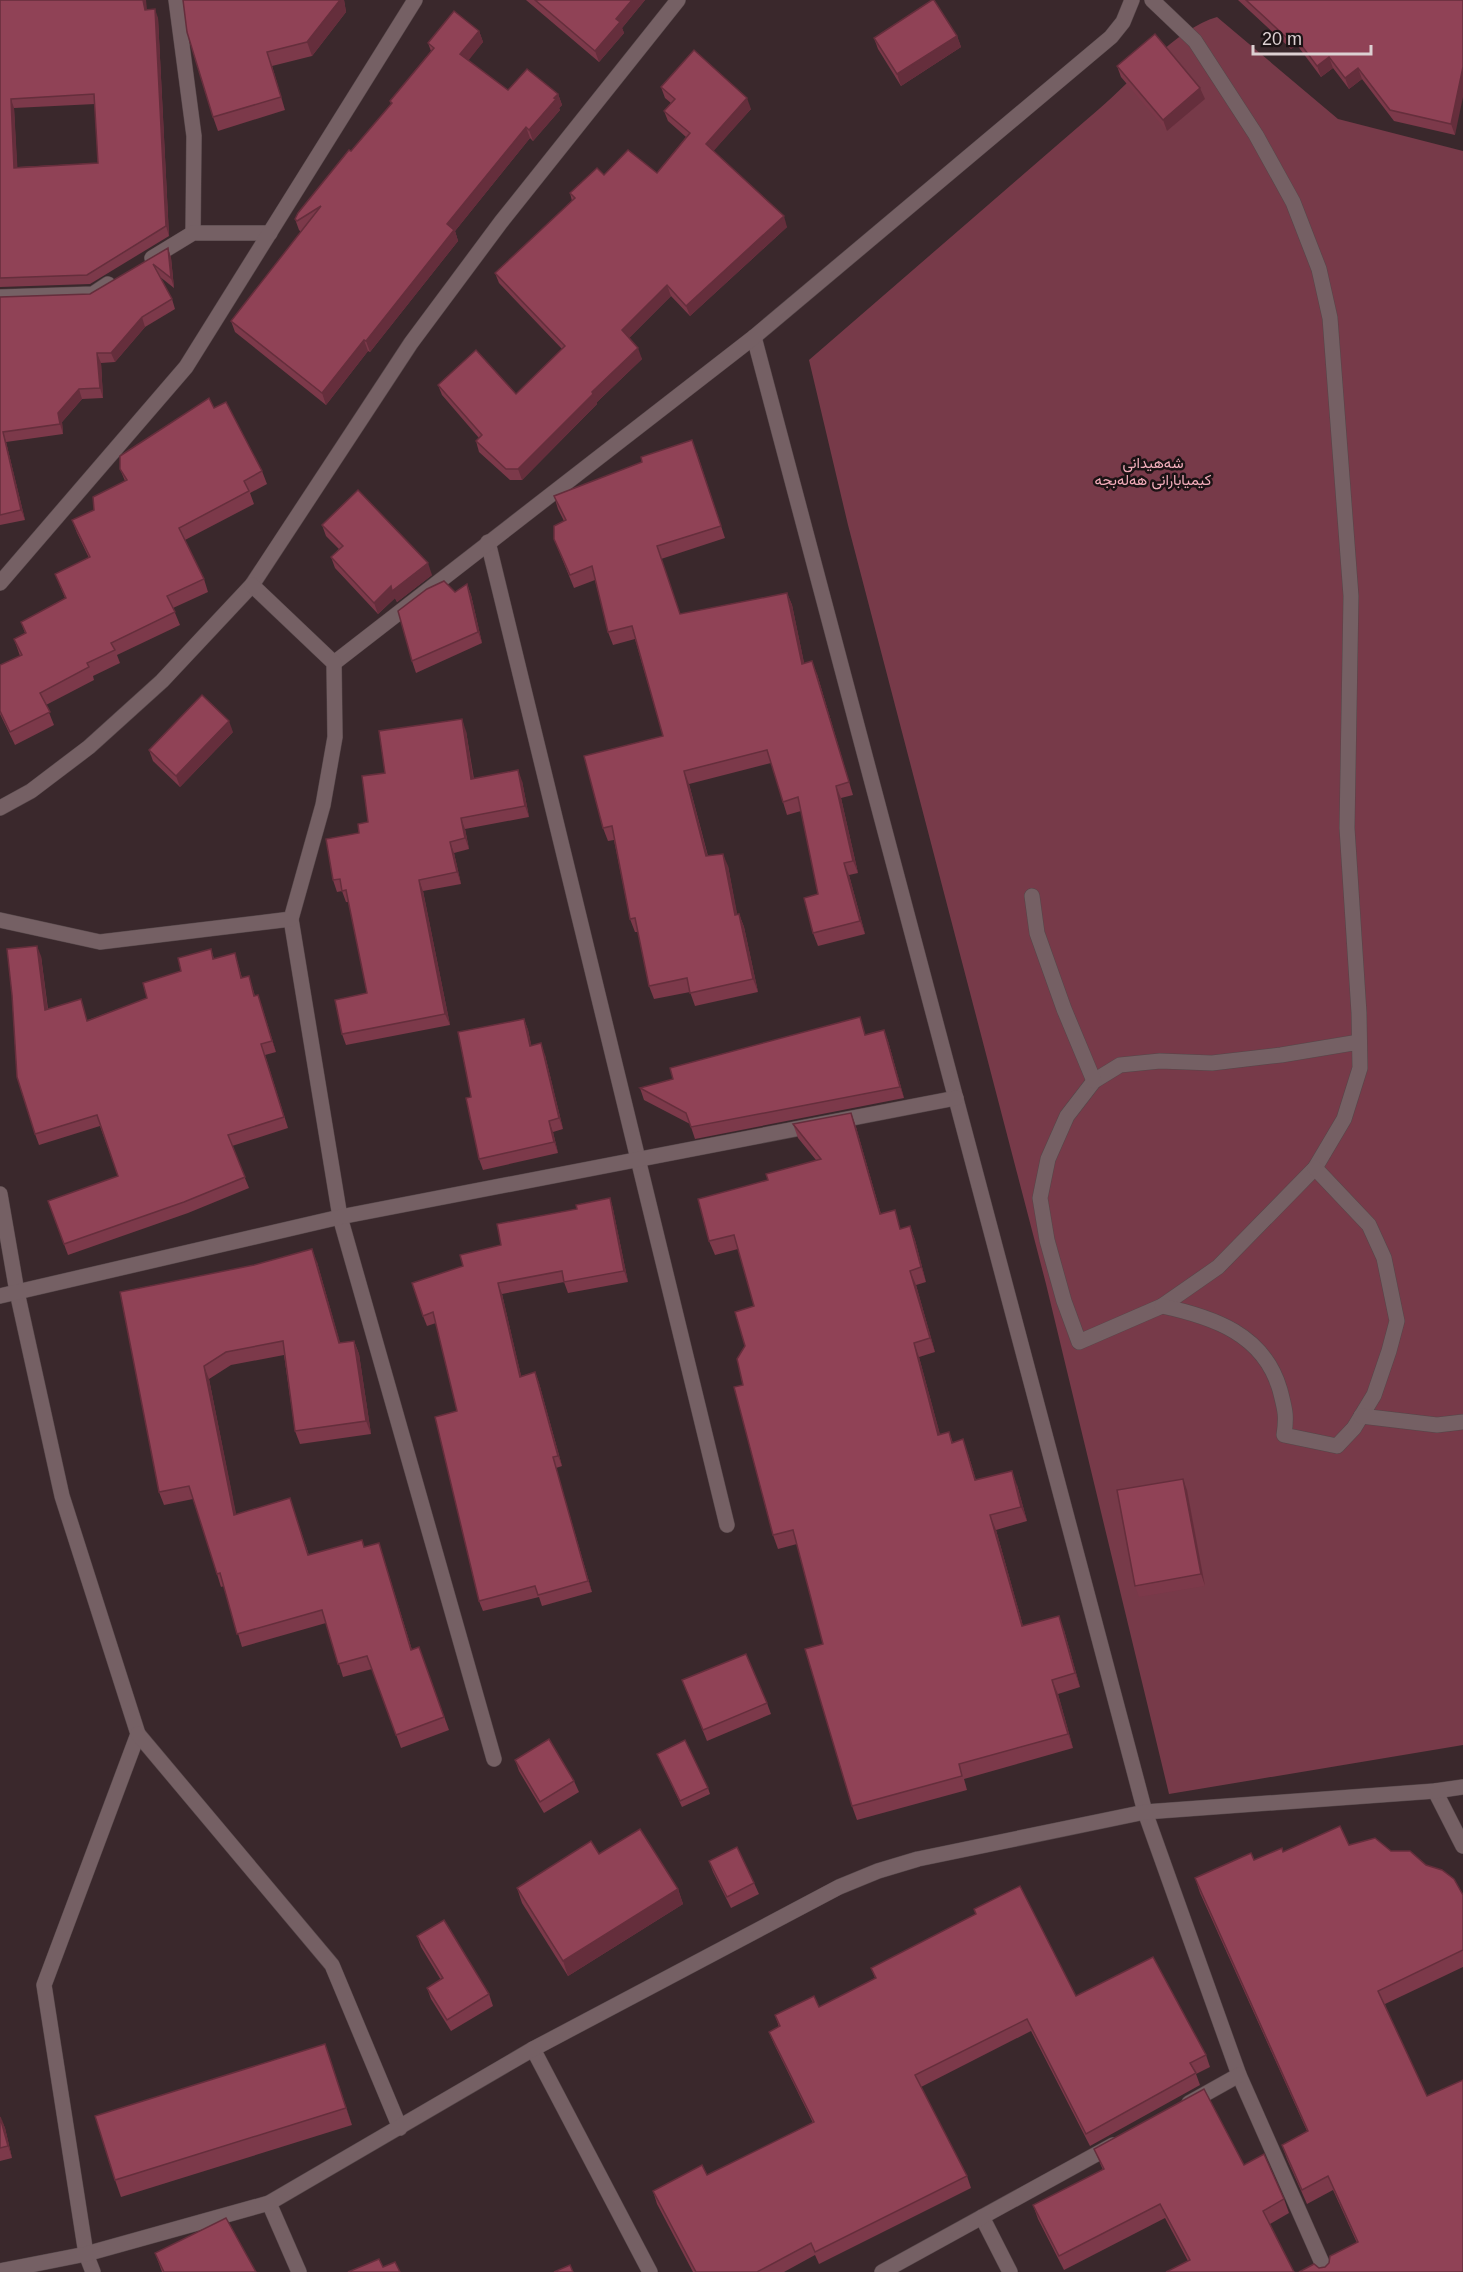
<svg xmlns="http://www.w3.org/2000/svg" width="1463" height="2272" viewBox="0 0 1463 2272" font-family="Arial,Vazirmatn,sans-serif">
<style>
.green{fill:#773a49}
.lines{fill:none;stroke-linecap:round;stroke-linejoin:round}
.service-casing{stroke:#554649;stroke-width:16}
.minor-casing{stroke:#554649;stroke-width:16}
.service{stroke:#756064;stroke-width:15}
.minor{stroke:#756064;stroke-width:15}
.wall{fill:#7c394a;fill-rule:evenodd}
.shaded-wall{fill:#652e3c}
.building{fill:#904256;stroke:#652e3c;stroke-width:1.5;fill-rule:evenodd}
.labels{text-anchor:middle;stroke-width:5;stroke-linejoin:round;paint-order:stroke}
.park-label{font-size:15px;fill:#f2adbb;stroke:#1c1315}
</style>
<rect width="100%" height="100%" fill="#3a282c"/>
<path class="green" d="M1217,17L1338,119L1463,151V1745L1169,1794L1046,1284L848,525L809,360C906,276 1003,192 1099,109C1132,81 1177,28 1217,17Z"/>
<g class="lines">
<g class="service-casing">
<g id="service">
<polyline points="1152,0 1195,41 1256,135 1293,202 1319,269 1330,318 1351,596 1347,828 1359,1013 1360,1068 1344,1119 1315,1168 1218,1267 1162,1306 1079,1342 1064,1301 1047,1240 1040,1198 1048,1159 1067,1116 1094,1081 1120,1065 1160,1061 1212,1063 1281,1055 1359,1042"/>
<polyline points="1032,896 1037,933 1064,1009 1094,1081"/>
<path d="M1162,1306C1213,1317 1264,1334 1280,1390C1285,1410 1287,1415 1284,1435L1337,1446L1354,1428L1374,1395L1389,1351L1397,1321L1384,1258L1369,1225L1315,1168"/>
<polyline points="1361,1416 1437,1425 1463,1422"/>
</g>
</g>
<g class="minor-casing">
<g id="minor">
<polyline points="176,0 194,136 193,233"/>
<polyline points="152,258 193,233 270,233"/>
<polyline points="0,297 93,294 108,284"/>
<polyline points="754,337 1145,1812 1239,2075 1326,2272"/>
<polyline points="488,542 727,1525"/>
<polyline points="0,583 186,367 415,0"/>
<polyline points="334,663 754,337 1111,37 1123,22 1132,0"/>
<polyline points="0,808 31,791 89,747 162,681 252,585 411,343 501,222 678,0"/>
<polyline points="291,919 340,1217 494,1759"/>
<polyline points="0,920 100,942 291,919 323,805 335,737 334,663 252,585"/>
<polyline points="0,1194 17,1292 62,1496 138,1734 44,1985 86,2254 93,2272"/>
<polyline points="0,1296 340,1217 956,1098"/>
<polyline points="138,1734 332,1965 400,2128"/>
<polyline points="1435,1791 1463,1846"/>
<polyline points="533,2049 650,2272"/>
<polyline points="1189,2103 1239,2075"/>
<polyline points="269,2203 299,2272"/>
<polyline points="982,2217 1010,2272"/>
<polyline points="0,2271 86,2254 269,2203 533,2049 839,1887 878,1871 918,1859 1145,1812 1435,1791 1463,1787"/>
<polyline points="882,2272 1113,2145"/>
</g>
</g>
<use href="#service" class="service"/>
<use href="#minor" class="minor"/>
</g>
<g class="wall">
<path d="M0,0L147,10L158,18L169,236L90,284L0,287ZM95,104L98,163L17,167L14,108Z"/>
<polygon points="183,0 344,0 346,12 312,56 272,66 285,110 218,131 213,117"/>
<polygon points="526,0 645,0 622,28 624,33 599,62"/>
<polygon points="1238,0 1463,0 1455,135 1394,121 1362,79 1349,89 1333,68 1321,77 1297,45 1291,49"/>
<polygon points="479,31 483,42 468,60 508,90 558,94 562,105 559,108 560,110 533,141 530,138 455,231 458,241 370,352 368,351 326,405 235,332 231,321 301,232 299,230 295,219 391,104 390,101 431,51 428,43"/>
<polygon points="957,36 961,47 901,86 878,49 874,38"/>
<polygon points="1117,66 1205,99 1167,131 1121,77"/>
<polygon points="661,87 751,109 713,151 787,227 690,316 671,296 629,338 642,359 597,402 597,404 522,480 510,480 479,452 476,441 479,438 442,395 438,385 516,394 562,349 499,283 495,273 572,201 570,193 604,175 657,173 686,137 668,121 664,111 671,103 665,98"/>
<polygon points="168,248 171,258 174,288 159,276 172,299 175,309 145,327 115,362 101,363 103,398 82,399 62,422 63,434 6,442 25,520 0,525 0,297 90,294"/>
<polygon points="214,408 262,471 267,484 250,493 254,504 185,540 204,579 208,592 173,608 180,625 117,655 120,663 93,676 94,680 46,705 54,725 15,745 0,714 0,665 20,656 14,639 25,633 21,622 65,598 55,574 89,558 77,533 72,520 94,510 125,481 120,469"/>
<polygon points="697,453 725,538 661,559 680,614 787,593 792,605 804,663 817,674 853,795 841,798 858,873 849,875 865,934 818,946 813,933 818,894 801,811 787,815 771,763 689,784 708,856 728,866 737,915 739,914 744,927 758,992 695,1006 690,992 654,999 649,986 638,932 635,932 630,919 614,840 608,841 603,828 663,736 635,639 613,645 608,632 595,580 574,588 554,539 564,521 558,509 554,496"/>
<polygon points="322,525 432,575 397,602 395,598 378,614 335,568 331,557 339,549 326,536"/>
<polygon points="467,584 471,595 482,643 416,673 412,661 455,592"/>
<polygon points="466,731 474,779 522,781 529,817 465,829 469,849 454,853 461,884 423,891 450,1025 346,1045 342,1034 367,993 349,902 346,902 342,891 337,892 333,880 359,833 368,822 385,773"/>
<polygon points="233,732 180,787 153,761 149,750"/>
<polygon points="211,949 214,959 235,953 242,978 249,976 255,996 258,995 276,1052 265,1055 288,1128 232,1146 249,1188 188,1213 68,1255 48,1201 118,1176 100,1126 39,1145 35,1134 41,956 48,1009 88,1020 147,998 181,971"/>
<polygon points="524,1019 528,1030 531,1045 545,1055 563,1129 553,1132 558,1153 483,1170 479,1159 471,1097"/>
<polygon points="884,1030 888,1041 904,1098 695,1139 690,1124 644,1100 640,1088"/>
<polygon points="851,1113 856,1127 881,1214 902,1229 910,1226 915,1240 926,1282 916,1285 935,1352 919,1357 940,1435 949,1432 953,1443 968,1454 976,1480 1017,1485 1027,1521 996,1530 1023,1626 1064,1630 1080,1687 1058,1694 1073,1748 964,1779 967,1790 857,1820 852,1806 823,1644 797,1544 778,1549 773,1535 743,1385 745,1346 754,1306 738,1249 715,1255 709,1241 768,1180 816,1160 798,1138 793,1124"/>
<polygon points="610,1198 613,1209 628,1282 568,1293 564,1282 502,1294 521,1376 535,1372 539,1383 562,1466 556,1468 592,1592 542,1606 539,1597 483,1611 479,1601 457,1411 436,1323 427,1326 423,1316 463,1266 501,1245 577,1209"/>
<polygon points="317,1262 340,1343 354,1341 359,1354 371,1434 300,1444 295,1431 284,1355 231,1365 209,1379 236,1515 294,1511 309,1555 364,1547 379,1543 412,1650 419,1647 449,1730 401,1748 372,1669 343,1677 326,1623 242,1647 224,1586 221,1587 217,1574 193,1499 164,1505 159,1492 120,1292"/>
<polygon points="1187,1490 1205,1586 1139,1597 1135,1586"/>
<polygon points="682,1680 767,1703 771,1714 707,1741"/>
<polygon points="657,1754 708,1788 710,1794 682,1807"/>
<polygon points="515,1760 574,1781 579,1792 544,1813 519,1771"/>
<polygon points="1349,1845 1391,1851 1426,1865 1463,1895 1463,1967 1385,2004 1463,2272 1319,2268 1325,2267 1357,2243 1333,2190 1307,2204 1287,2159 1282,2145 1307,2131 1200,1893 1195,1878 1254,1860 1283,1852"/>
<polygon points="599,1854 678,1889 683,1904 568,1976 522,1903 517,1888"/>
<polygon points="709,1861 754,1883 759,1894 731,1908 713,1872"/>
<polygon points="974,1909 1076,1996 1206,2055 1210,2067 1196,2074 1200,2085 1090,2146 1031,2031 921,2087 967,2176 971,2188 819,2264 815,2255 784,2272 693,2272 657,2204 653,2191 707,2175 813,2123 774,2044 769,2032 779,2027 775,2015 819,2007 875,1978 871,1968 976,1915"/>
<polygon points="417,1936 489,1994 493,2006 451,2031 431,1999 427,1988 441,1980 421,1947"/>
<polygon points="325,2044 352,2125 121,2197 115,2180"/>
<polygon points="0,2117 5,2128 12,2158 0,2161"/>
<polygon points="1094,2149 1244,2165 1284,2199 1289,2213 1270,2224 1188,2261 1165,2218 1064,2270 1038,2219 1033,2205 1103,2170"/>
<polygon points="155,2253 256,2272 162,2272"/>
</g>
<g class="shaded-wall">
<polygon points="143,0 146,0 148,20 145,10"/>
<polygon points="340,0 344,0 346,12 312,56 307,42"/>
<polygon points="632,0 645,0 622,28 624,33 599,62 595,51 616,19"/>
<polygon points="155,9 158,18 169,236 166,226"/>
<polygon points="479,31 483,42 465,65 460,54"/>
<polygon points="1293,34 1297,45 1291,49 1287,38"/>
<polygon points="957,36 961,47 901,86 897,74"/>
<polygon points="267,52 272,66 285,110 281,97"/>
<polygon points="1329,57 1333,68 1321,77 1317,66"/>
<polygon points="1463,67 1463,97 1455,135 1451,124"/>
<polygon points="1358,68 1362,79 1349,89 1345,78"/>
<polygon points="1200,88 1205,99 1167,131 1163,120"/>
<polygon points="558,94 562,105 559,108 560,110 533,141 529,130"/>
<polygon points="747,98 751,109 710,155 706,144"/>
<polygon points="11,99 14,108 18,177 14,168"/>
<polygon points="526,127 530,138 455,231 458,241 370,352 366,341 447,224"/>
<polygon points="784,216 787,227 690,316 686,306"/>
<polygon points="168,248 171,258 174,288 171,278"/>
<polygon points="667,285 671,296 626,341 622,330"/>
<polygon points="142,317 145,327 115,362 111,353"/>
<polygon points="364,340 368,351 326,405 322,393"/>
<polygon points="638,348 642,359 597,402 597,404 522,480 518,469 592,392"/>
<polygon points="97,353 101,363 103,398 100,388"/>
<polygon points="79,389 82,399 62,422 63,434 60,424 58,413"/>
<polygon points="3,432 6,442 25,520 21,510"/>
<polygon points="428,563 432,575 397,602 395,598 378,614 374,603 391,586"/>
<polygon points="467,584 471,595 482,643 478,632"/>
<polygon points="787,593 792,605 807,677 802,664"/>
<polygon points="812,661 817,674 853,795 849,782"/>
<polygon points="462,719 466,731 475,790 471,779"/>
<polygon points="229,721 233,732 180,787 176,776"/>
<polygon points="518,770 522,781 529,817 525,806"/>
<polygon points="684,771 689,784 711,869 706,856"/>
<polygon points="836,786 841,798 858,873 853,861"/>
<polygon points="461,818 465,829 469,849 465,838"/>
<polygon points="450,842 454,853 461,884 457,872"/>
<polygon points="723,854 728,866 740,928 735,915"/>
<polygon points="844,863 849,875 865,934 860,921"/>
<polygon points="419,880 423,891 450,1025 445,1014"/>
<polygon points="739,914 744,927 758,992 753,979"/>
<polygon points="37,946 41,956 49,1020 45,1010"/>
<polygon points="258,995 262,1006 276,1052 272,1041"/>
<polygon points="524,1019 528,1030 534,1057 530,1046"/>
<polygon points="884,1030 888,1041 904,1098 900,1087"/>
<polygon points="541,1043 545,1055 563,1129 559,1118"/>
<polygon points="851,1113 856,1127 885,1229 880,1214"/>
<polygon points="549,1121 553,1132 558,1153 554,1142"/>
<polygon points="610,1198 613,1209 628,1282 624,1271"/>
<polygon points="910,1226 915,1240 926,1282 921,1267"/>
<polygon points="312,1249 317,1262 344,1356 339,1343"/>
<polygon points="910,1271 916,1285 935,1352 930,1338"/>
<polygon points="498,1283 502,1294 524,1388 520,1377"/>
<polygon points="354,1341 359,1354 371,1434 366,1421"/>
<polygon points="914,1343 919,1357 944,1449 938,1435"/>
<polygon points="204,1366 209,1379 239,1528 234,1515"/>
<polygon points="535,1372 539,1383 562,1466 558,1456"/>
<polygon points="963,1439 968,1454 980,1495 975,1480"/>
<polygon points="553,1457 556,1468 592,1592 588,1581"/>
<polygon points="1012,1471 1017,1485 1027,1521 1021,1507"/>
<polygon points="1183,1479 1187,1490 1205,1586 1201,1574"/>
<polygon points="990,1515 996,1530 1027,1640 1022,1626"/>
<polygon points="379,1543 383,1556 416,1663 411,1650"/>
<polygon points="1059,1616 1064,1630 1080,1687 1075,1673"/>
<polygon points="1052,1680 1058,1694 1073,1748 1068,1734"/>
<polygon points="678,1889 683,1904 568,1976 563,1961"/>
<polygon points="325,2044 331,2061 352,2125 346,2108"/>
<polygon points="1,2117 5,2128 12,2158 8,2146"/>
</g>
<g class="building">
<path d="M0,0H143L145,10L155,9L166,226L87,275L0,278ZM94,94L98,163L14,168L11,99Z"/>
<polygon points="183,0 340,0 307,42 267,52 281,97 213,117 187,32"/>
<polygon points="535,0 632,0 616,19 620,22 595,51"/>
<polygon points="932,0 934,0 957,36 897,74 874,38"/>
<polygon points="1246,0 1463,0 1463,67 1451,124 1390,110 1358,68 1345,78 1329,57 1317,66 1293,34 1287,38"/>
<polygon points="454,11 479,31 460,54 508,90 527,69 558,94 554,98 556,99 529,130 526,127 447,224 454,230 366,341 364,340 322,393 231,321 321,206 297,221 295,219 298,213 349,150 351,151 392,103 390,101 434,48 428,43"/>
<polygon points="1155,34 1200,88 1163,120 1117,66"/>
<polygon points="694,50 747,98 706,144 784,216 686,306 667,285 622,330 638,348 592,392 593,394 518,469 506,469 476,441 482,435 438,385 476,350 516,394 565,346 495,273 575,198 570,193 597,168 604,175 628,150 657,173 690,133 664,111 675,99 661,87"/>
<polygon points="168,248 171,278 153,264 172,299 142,317 111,353 97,353 100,388 79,389 58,413 60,424 3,432 21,510 0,515 0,297 90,294"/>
<polygon points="209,398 214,408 226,402 262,471 244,481 249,491 179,528 204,579 167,596 175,612 111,643 115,650 87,663 89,667 40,693 50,712 10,732 0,711 0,665 22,655 14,639 26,633 21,622 66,598 55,574 90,557 72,520 94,510 93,497 127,480 120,469 120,456"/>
<polygon points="692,440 721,526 657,546 680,614 787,593 802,664 812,661 849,782 836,786 853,861 844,863 860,921 813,933 804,898 818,894 798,797 783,802 767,750 684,771 706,856 723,854 735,915 739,914 753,979 690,993 687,978 649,986 635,918 630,919 612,826 603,828 584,756 663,736 632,626 608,632 592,566 570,575 554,539 554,526 566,520 554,496 642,462 641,457"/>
<polygon points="358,490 428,563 392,591 391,586 374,603 331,557 343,546 322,525"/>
<polygon points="444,581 455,592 467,584 478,632 412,661 398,611 427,589"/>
<polygon points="202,695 229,721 176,776 149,750"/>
<polygon points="462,719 471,779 518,770 525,806 461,818 465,838 450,842 457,872 419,880 445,1014 342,1034 335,1000 367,993 346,890 342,891 340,879 333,880 326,839 359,833 358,824 368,822 362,776 385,773 379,731"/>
<polygon points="37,946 45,1010 81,999 87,1021 147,998 143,983 181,971 178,958 211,949 213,959 235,953 241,978 249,976 254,996 258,995 272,1041 261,1044 284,1117 228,1135 245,1177 184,1202 64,1244 48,1201 118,1176 97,1115 35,1134 17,1077 12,995 7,949"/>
<polygon points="860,1017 865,1035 884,1030 900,1087 691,1127 686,1113 640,1088 673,1079 670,1068"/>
<polygon points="524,1019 530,1046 541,1043 559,1118 549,1121 554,1142 479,1159 466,1098 471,1097 458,1032"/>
<polygon points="851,1113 880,1214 895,1210 900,1229 910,1226 921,1267 910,1271 930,1338 914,1343 938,1435 949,1432 952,1443 963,1439 975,1480 1012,1471 1021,1507 990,1515 1022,1626 1059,1616 1075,1673 1052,1680 1068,1734 959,1764 962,1776 852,1806 805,1649 823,1644 793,1530 773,1535 734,1387 743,1385 737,1359 745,1346 735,1312 754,1306 734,1235 709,1241 698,1199 768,1180 766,1174 821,1159 793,1124"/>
<polygon points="610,1198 624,1271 564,1282 562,1271 498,1283 520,1377 535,1372 558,1456 553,1457 588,1581 538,1595 535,1586 479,1601 435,1417 457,1411 433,1312 423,1316 412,1283 463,1266 460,1255 501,1245 497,1224 577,1209 576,1205"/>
<polygon points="312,1249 339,1343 354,1341 366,1421 295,1431 283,1341 226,1352 204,1366 234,1515 290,1498 308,1555 362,1540 364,1547 379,1543 411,1650 419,1647 444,1717 396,1735 367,1656 338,1664 322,1610 237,1634 220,1573 217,1574 189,1486 159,1492 120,1292 254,1265"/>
<polygon points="1183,1479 1201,1574 1135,1586 1117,1490"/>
<polygon points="746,1654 767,1703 703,1730 682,1680"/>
<polygon points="549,1739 574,1781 540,1802 515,1760"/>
<polygon points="685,1740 708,1788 680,1801 657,1754"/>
<polygon points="1340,1826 1349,1845 1375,1838 1391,1851 1410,1851 1426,1865 1442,1870 1454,1879 1463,1895 1463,1950 1378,1991 1427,2096 1463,2080 1463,2272 1299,2272 1314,2264 1319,2268 1325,2267 1329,2263 1330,2256 1358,2242 1328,2176 1302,2190 1282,2145 1308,2131 1195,1878 1251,1853 1254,1860 1282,1848 1283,1852"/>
<polygon points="640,1829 678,1889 563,1961 517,1888 591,1841 599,1854"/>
<polygon points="737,1847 754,1883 727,1897 709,1861"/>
<polygon points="1020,1886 1076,1996 1153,1957 1206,2055 1190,2063 1196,2073 1086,2134 1027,2019 915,2075 967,2176 815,2252 811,2243 757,2272 696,2272 653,2191 702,2165 707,2175 814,2122 769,2032 780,2026 775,2015 814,1996 819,2007 876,1978 871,1968 976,1914 974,1909"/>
<polygon points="444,1920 489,1994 447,2020 427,1988 443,1978 417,1936"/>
<polygon points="325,2044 346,2108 115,2180 95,2116"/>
<polygon points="1204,2089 1244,2165 1264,2154 1284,2199 1263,2211 1294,2272 1166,2272 1190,2260 1160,2204 1059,2256 1033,2205 1104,2169 1094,2149"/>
<polygon points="0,2117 8,2146 0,2148"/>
<polygon points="226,2218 256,2272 164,2272 155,2253"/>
<polygon points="379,2259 383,2267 395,2262 400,2272 348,2272"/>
<polygon points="570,2265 573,2272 554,2272"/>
</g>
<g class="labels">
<g class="park-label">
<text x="1153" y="468">شەھیدانی<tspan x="1153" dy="17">کیمیابارانی ھەلەبجە</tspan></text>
</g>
</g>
<path d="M1253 45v9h118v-9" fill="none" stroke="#dcd0d2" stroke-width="3"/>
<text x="1262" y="45" font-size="18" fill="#dcd0d2" stroke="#1c1315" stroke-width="4.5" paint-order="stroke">20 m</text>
</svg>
